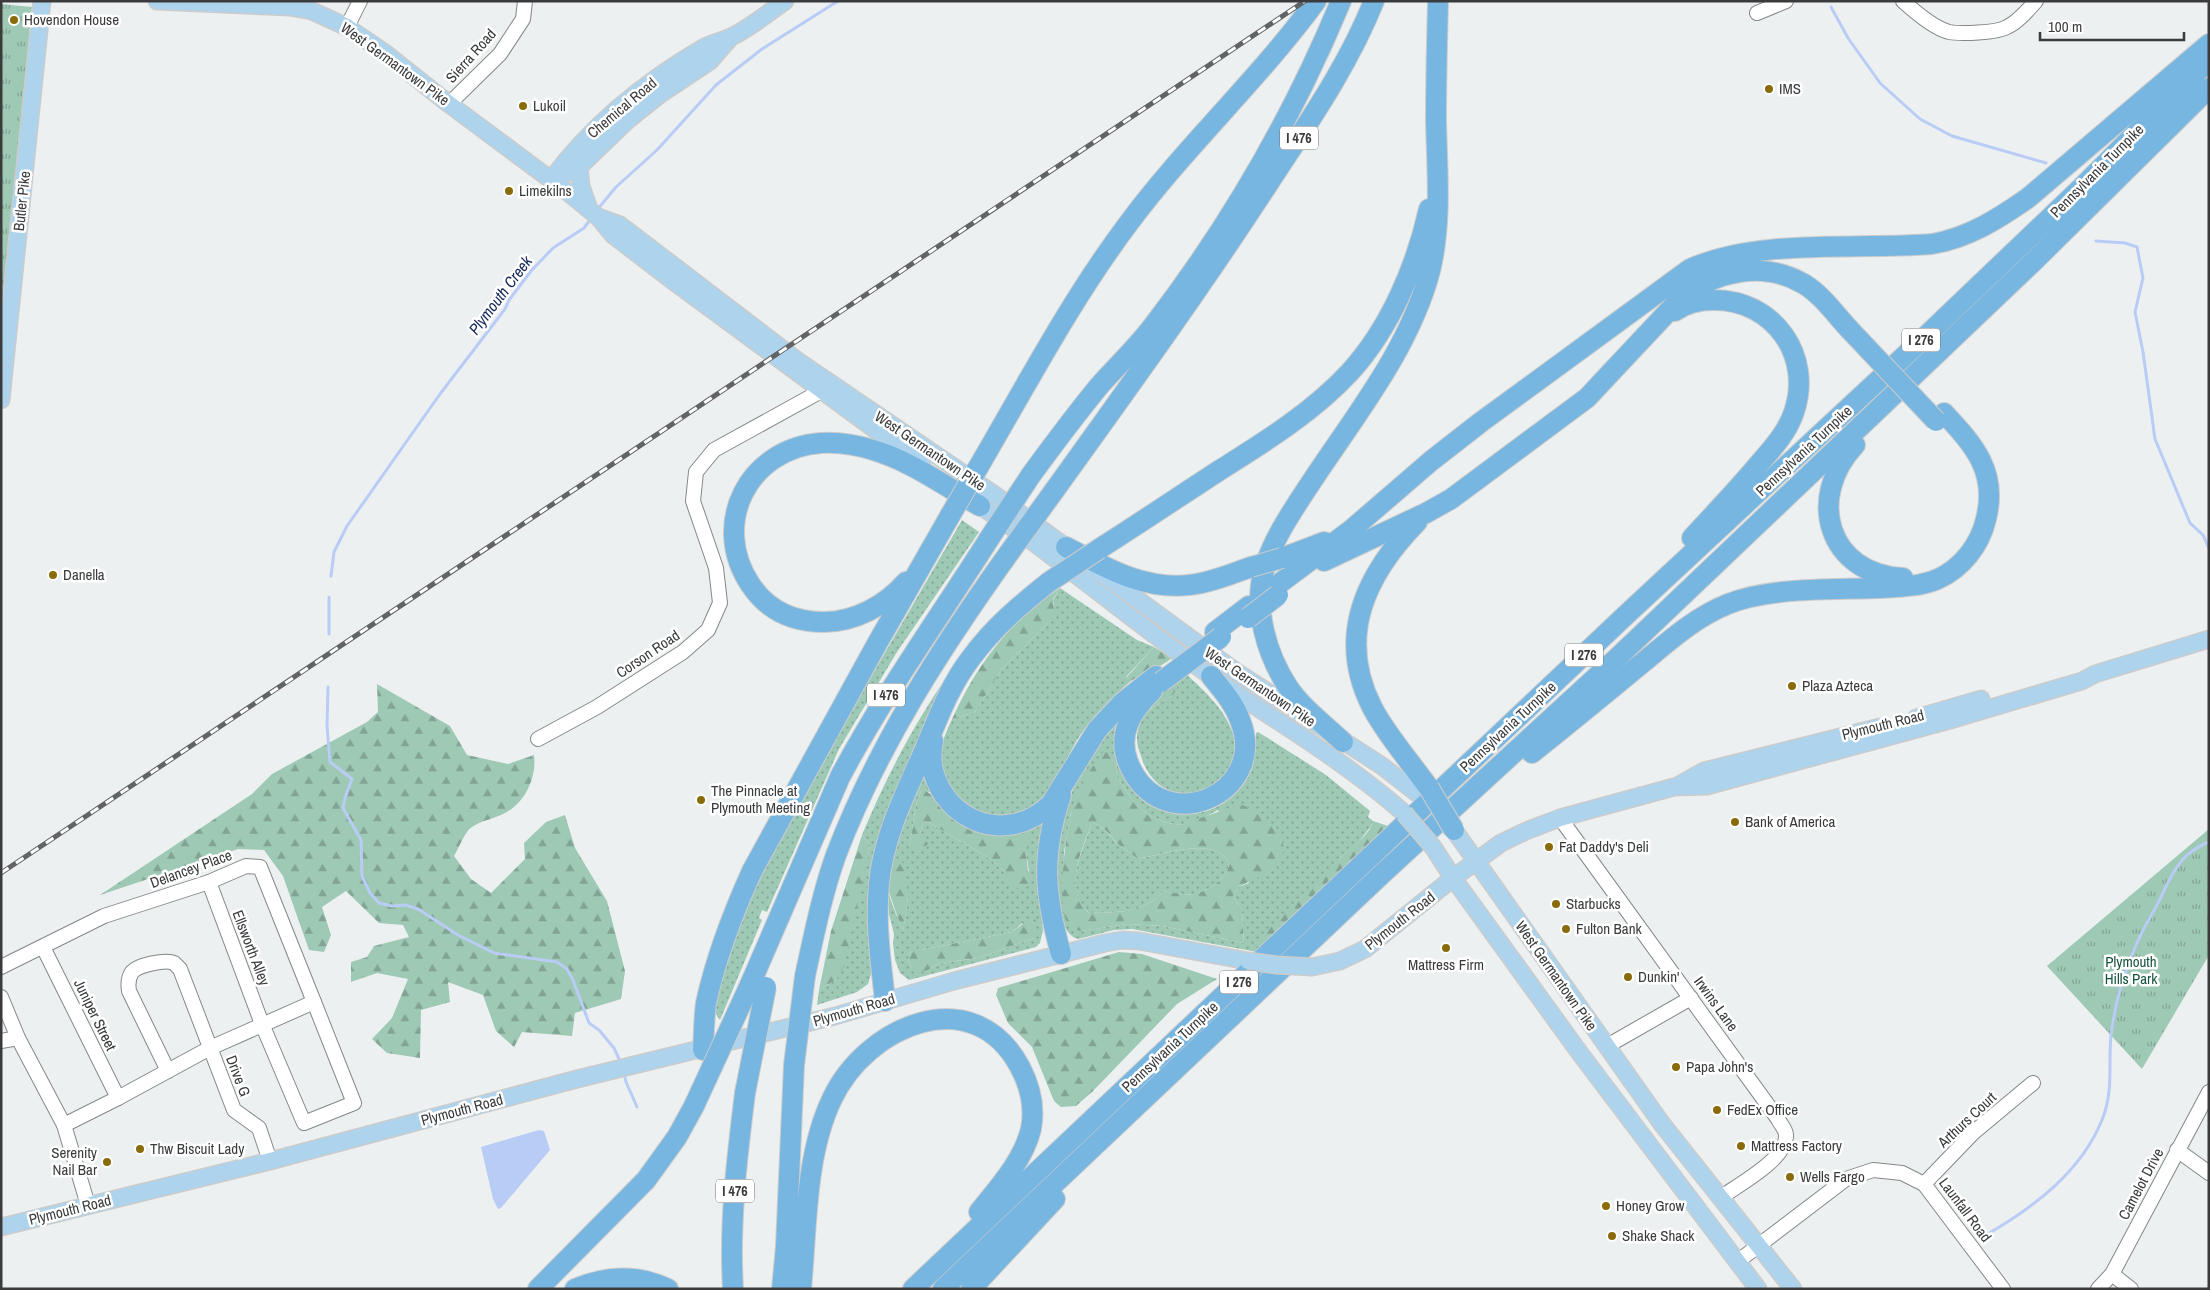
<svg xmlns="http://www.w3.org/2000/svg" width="2210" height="1290" viewBox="0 0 2210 1290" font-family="'Archivo Narrow',sans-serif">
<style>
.grass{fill:url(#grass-dots);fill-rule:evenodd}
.forest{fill:url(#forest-firs);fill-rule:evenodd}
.park{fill:url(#park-tufts)}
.water{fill:#b9ccf5}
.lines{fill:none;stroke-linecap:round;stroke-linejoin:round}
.stream{stroke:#b9ccf5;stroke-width:3}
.minor-casing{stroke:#858889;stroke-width:16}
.major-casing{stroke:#ccc;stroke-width:19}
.highway-casing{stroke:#ccc;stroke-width:22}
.minor{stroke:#fff;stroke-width:14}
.major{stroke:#add3ed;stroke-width:16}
.highway{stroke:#77b6e1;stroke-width:20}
.rail-casing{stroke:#616364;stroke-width:5}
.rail{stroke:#fff;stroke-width:3;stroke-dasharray:9;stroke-linecap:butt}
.major-bridge-casing{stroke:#ccc;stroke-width:19;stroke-linecap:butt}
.highway-bridge-casing{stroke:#ccc;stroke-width:22;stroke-linecap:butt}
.major-bridge{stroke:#add3ed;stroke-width:16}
.highway-bridge{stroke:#77b6e1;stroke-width:20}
.poi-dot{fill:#896b0a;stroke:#fff;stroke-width:2}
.labels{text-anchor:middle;stroke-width:5;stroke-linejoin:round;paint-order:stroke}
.shield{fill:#fff;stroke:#757676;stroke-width:1}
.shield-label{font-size:14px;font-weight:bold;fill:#3a3b3c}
.poi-label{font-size:15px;fill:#3a3b3c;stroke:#fff;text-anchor:start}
.street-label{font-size:15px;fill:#3a3b3c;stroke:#fff}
.park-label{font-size:15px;fill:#18543d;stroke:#fff}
.water-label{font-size:16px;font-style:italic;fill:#142757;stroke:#fff}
</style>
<defs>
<pattern id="grass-dots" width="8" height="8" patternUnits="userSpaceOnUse" patternTransform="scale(1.25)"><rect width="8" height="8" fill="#9ec9b4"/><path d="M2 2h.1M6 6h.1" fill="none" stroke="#82a494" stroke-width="1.8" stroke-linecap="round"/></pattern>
<pattern id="forest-firs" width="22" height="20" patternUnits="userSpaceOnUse" patternTransform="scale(1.25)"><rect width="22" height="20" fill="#9ec9b4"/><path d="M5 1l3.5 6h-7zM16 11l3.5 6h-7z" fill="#82a494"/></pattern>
<pattern id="park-tufts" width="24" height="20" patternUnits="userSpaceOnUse" patternTransform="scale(1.25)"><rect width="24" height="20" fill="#9ec9b4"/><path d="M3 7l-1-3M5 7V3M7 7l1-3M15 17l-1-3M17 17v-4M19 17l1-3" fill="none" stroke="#82a494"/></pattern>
</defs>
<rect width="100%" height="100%" fill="#ecf0f1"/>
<g class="grass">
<polygon points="962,520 979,532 897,652 839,749 767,912 762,910 759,918 762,920 720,1020 715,1013 714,1007 732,947 757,884 785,825"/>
<path d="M1060,588L1137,640L1154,647L1126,677L1131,681C1111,698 1091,718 1077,740C1066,758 1054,792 1037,804C999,833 939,804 940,755C941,742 947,731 952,719L975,712L1001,670L1049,622L1054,605L1053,600Z"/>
<path d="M952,669L894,801L872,971L868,984L857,992L817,1005L819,990L836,980L869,851L870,845L862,835C887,775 915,722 952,669Z"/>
<path d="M1183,671C1201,688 1225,708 1233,734C1249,786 1167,822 1143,762C1141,755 1137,747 1137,740C1136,732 1141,722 1143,714L1174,694Z"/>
<path d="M1121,716C1119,727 1116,739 1116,750C1116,761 1122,773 1127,782C1157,831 1229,822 1251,771C1255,760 1256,745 1256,733L1258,732L1326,775L1370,811L1368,817L1373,821L1371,826L1359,842L1341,857L1257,952L1132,929L1114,930L1078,939C1047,932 1059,835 1065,812C1068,801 1073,789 1077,779C1088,756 1105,736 1121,716ZM1116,760L1117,777L1135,804L1151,817L1168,823L1181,825L1201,819L1218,810L1249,883L1238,887L1233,896L1242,911L1244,943L1162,926L1127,924L1081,931L1063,901L1064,852L1071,812Z"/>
<path d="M923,775L926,776L953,814L1042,820L1038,884L1043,930L1040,943L1036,947L909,980L900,973L895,960L893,944L894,934L889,914L887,886L891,901L903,932L908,896L893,856L899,830ZM921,791L930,792L941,806L967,828L986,835L1006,837L1026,851L1029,871L1005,872L989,858L928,822L923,823L920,833L923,838L909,846C914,827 913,809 921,791ZM1022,923L1034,938L979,958L940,963L928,970L912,969L908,961L911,950H921L1012,932Z"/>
<path d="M1092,823C1104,825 1110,837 1119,845C1125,850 1132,854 1138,859C1159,855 1195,843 1215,851C1248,863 1213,891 1194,894C1183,896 1174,891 1163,892C1141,914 1119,912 1089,913C1062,888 1082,852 1092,823Z"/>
</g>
<g class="forest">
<path d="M1060,588L1053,599L1054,612L1049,622L1001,670L975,712L952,719C976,666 1010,620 1060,588Z"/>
<path d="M1154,647L1172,658C1160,668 1145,672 1131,681L1128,680L1126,678Z"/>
<polygon points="1183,671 1174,694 1143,714 1150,702"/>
<path d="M377,684L450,726L467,755L508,764L534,755C537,777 525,803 505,813C494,819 482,820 472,827C465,831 459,848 454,856L471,879L491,893L525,859L524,843L546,822L565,815L575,848L607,901L625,971L621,999L575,1013L572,1036L522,1032L514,1047L496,1031L483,995L448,982L450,1002L421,1010L420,1058L387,1053L372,1039L392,1018L408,979L377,973L351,982V962L367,957L374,946L409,937L403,925L379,923L346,891L322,907L331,935L324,952L309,950L283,876L264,850L238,849L100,895L252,794L272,774L367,722L378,712Z"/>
<path d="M1103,752L1111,753L1116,760L1117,777L1135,804L1151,817L1168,823L1181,825L1240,804C1262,813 1276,823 1284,847L1280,864L1263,875L1238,887L1233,896L1242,911L1244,943L1162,926L1127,924L1081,931C1075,930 1068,926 1066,920C1057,901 1066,834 1071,813C1077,791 1089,770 1103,752ZM1092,823C1104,825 1111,837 1119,845C1125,850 1132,854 1138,859C1158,855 1195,843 1215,851C1248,863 1213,891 1194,894C1183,896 1174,891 1163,892C1141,914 1119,912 1089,913C1063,889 1081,851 1092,823Z"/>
<path d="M924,790C933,794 939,804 946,811C974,837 993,837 1029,836L1026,851L1029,880L1026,888H1017L1008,884L1005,872L989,858L928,822L923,823L920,833L928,844L918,851H912L909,846C914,827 913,809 921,791Z"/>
<path d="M1373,821L1391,827L1261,949V934H1264C1289,910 1313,885 1338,860C1350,848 1368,838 1373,821Z"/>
<polygon points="862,835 870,845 869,851 844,966 836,980 819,990 831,931"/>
<polygon points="893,856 903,863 908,896 903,933 887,886"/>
<polygon points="1030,918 1036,920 1034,938 979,958 940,963 928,970 914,973 908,961 911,950 921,950 1012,932"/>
<polygon points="1119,952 1142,954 1217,979 1177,1004 1092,1092 1076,1106 1061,1107 1054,1101 1032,1047 1008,1023 996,995 998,988"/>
</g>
<g class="park">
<polygon points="1,4 32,7 1,326"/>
<polygon points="2209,829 2209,955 2142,1069 2047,966"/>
</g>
<polygon class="water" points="539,1130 544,1131 550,1150 501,1208 498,1209 493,1199 481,1147"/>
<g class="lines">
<g class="stream">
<polyline points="1831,7 1848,38 1880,83 1920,119 1952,136 2046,163"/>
<polyline points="597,210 616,187 657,150 716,85 762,49 838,1"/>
<polyline points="2096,241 2125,243 2137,247 2143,278 2135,312 2143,352 2155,439 2190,523 2203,535 2209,548"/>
<polyline points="331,576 334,552 347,526 440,394 505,309 509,300 531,271 553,248 584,228 592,217"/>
<polyline points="329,634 329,597"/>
<polyline points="328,687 327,726 330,762 352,779 345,798 343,808 361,840 362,876 370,893 379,903 392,906 405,905 418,909 458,935 494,953 557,962 567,969 573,980 589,1023 599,1030 614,1048 621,1063"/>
<polyline points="624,1073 626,1082 637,1107"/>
<path d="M1986,1235C2033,1208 2081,1172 2102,1120C2114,1090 2108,1066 2111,1035C2116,994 2131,949 2152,914C2163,896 2170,872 2186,856C2193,850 2201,845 2209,842"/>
</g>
<g class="minor-casing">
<g id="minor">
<path d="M1903,1C1914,11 1934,28 1949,32C1960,34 1997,33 2007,27C2018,22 2028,10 2036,1"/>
<polyline points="1757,13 1786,1"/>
<polyline points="347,27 360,1"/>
<polyline points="449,104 500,54 523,19 525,1"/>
<polyline points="538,739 597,707 683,652 708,630 720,603 716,568 693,501 696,472 714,450 821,391"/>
<path d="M1560,818L1778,1119C1781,1125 1787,1131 1786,1137C1785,1160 1738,1185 1720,1198"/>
<polyline points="209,882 262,1024 304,1123 354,1103 314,1002"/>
<polyline points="43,947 118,1098"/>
<polyline points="1,967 104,916 209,882 246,866 260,867 314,1002 210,1048 118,1098 64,1125"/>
<polyline points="1,997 18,1038 64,1125 88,1205"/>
<polyline points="1,1041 18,1038"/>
<polyline points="1607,1046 1691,998"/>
<path d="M168,1071L129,991C128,985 128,978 132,972C138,965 166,959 174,963C175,964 179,968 180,969L234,1110L259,1128L270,1161"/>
<polyline points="2177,1150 2209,1173"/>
<polyline points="1924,1184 1974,1132 2033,1083"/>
<polyline points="1737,1262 1846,1179 1873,1170 1902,1173 1924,1184 2003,1289"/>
<polyline points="2112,1274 2131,1289"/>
<polyline points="2098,1289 2112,1274 2209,1092"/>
</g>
</g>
<g class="major-casing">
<g id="major">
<polyline points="157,1 290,7 312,11 347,27 385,53 449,104 570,194 598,217 613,235 673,281 922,464"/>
<polyline points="579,167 581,186 589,209"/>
<polyline points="553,179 579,167 629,119 659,95 710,61 730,38"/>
<path d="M551,180C591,126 645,82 703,48C711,43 722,41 731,37C750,28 768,13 785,1"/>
<polyline points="598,217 620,225 798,361 992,493 1235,671 1382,766 1422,797"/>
<polyline points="1,400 42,1"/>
<path d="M971,499C991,514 1013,527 1033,542C1093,587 1151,634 1212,677C1277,722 1345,761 1404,813"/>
<polyline points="1916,718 1981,699"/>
<polyline points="1679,785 1704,771 1880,727"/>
<polyline points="1454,830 1662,1124 1793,1289"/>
<polyline points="1433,847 1453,878 1579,1052 1758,1289"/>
<polyline points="1312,967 1340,961 1365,949 1453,878 1501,843 1526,831 1560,818 1674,787 1707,786 1950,720 2082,681 2095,674 2209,639"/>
<polyline points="1,1227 270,1161 577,1079 835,1016 954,981 1105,943 1122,940 1139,941 1248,961"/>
</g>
</g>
<g class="highway-casing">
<g id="highway">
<path d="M1675,311C1686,303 1701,300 1714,300C1774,300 1813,356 1794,412C1787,433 1772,449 1758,465C1737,490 1714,514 1692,538"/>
<path d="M1855,445C1806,497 1827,574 1903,578"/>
<path d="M979,466C1027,384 1071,300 1128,224C1186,146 1258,80 1316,1"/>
<path d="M1031,475C1053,445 1076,414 1100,385C1118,365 1137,347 1153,326C1230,226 1293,117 1341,1"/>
<path d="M1054,491C1128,388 1202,286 1270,181C1308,123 1348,66 1374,1"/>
<path d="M1417,522C1366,574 1336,636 1372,707C1385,733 1412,764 1429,788"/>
<path d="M1066,547C1105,567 1142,590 1189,585C1210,583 1231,574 1251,567"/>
<path d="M1099,549C1140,523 1180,496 1220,470C1266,441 1313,412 1350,372C1390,328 1416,267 1429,209"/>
<polyline points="1282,558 1324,542"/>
<path d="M1324,561L1426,513L1451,499L1587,398L1679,300C1714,271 1763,260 1804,284C1822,295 1836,315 1850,330"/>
<path d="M906,582C886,605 855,622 824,622C793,622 767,610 750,584C710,523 749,448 821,443C838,442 857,445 873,450C911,461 946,487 980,506"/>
<path d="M1276,586L1351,530L1431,461L1481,422L1690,269C1759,238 1856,250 1932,244C1968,238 1998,219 2028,198L2209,44"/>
<polyline points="1215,632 1249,606"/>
<path d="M1152,691C1132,711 1117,733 1128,762C1159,841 1270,796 1240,720C1234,703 1222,690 1211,676"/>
<path d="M933,741C923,786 962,830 1007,825C1025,824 1039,815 1051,804L1097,730L1122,703L1156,676"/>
<path d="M1343,742C1325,725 1302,708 1288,687C1267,655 1253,609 1264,570C1272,540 1293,510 1310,484C1354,417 1409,350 1430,271C1442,221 1437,170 1436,120C1436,80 1437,41 1438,1"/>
<path d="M1532,753C1568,724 1605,694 1641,664C1668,642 1695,617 1728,604C1770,587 1832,590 1878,588C1898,587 1919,587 1938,579C1962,568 1980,545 1986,519C1998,472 1974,445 1944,413"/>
<path d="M1061,954C1044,893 1041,855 1061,795"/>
<path d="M805,976C814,935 822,894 836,855C878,745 941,648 1009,553"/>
<path d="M749,987L840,777C884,694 939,618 989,539"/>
<path d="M885,1001C881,962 875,924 879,884C883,837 906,792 925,749C938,718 950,685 971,658C993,628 1020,605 1049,582"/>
<path d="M703,1050C704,1034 704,1018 706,1003C716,957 733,913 752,871L878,642L951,514"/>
<polyline points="538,1289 646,1180 677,1137 694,1106"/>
<path d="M575,1289C606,1276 637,1274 668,1289"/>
<path d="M733,1289C729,1223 737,1157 745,1093"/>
<polyline points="782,1289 786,1246 794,1065"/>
<path d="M801,1289C807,1227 805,1155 832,1099C866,1026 973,979 1020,1067C1030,1086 1035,1108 1031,1129C1023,1161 999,1187 979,1212"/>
<polyline points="913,1289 1627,614 1927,335 2079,190 2209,60"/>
<polyline points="943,1289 1383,873 1618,657 2034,261 2209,88"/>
<polyline points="971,1289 1055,1199"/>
</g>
</g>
<use href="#minor" class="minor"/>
<use href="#major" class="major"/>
<use href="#highway" class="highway"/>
<g class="rail-casing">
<polyline id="rail" points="1,873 1305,1"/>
</g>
<use href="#rail" class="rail"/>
<g class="major-bridge-casing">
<g id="major-bridge">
<polyline points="1404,813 1433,847"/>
<polyline points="1248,961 1277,965 1312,967"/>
</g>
</g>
<g class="highway-bridge-casing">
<g id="highway-bridge">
<polyline points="1850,330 1936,421"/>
<polyline points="951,514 979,466"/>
<polyline points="989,539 1031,475"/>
<polyline points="1009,553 1054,491"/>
<polyline points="1251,567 1282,558"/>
<polyline points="1049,582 1099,549"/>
<polyline points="1248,618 1278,595"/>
<polyline points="1161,682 1221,637"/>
<polyline points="1429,788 1454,830"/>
<polyline points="794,1065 805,976"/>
<polyline points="745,1093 766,987"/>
<polyline points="694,1106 749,987"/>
</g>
</g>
<use href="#major-bridge" class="major-bridge"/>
<use href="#highway-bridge" class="highway-bridge"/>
</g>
<g class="poi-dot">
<circle cx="14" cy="20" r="5"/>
<circle cx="1769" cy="89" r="5"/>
<circle cx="523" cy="106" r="5"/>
<circle cx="509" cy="191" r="5"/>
<circle cx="53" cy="575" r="5"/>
<circle cx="1792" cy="686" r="5"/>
<circle cx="701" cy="800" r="5"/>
<circle cx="1735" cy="822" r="5"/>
<circle cx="1549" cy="847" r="5"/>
<circle cx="1556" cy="904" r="5"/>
<circle cx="1566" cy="929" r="5"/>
<circle cx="1446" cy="948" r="5"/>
<circle cx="1628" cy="977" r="5"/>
<circle cx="1676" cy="1067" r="5"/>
<circle cx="1717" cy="1110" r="5"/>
<circle cx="1741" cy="1146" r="5"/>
<circle cx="140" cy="1149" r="5"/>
<circle cx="107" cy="1162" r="5"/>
<circle cx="1790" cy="1177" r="5"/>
<circle cx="1606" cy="1206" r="5"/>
<circle cx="1612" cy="1236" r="5"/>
</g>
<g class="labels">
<g class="shield">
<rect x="1280" y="126.5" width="38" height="23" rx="4"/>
<rect x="1902" y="328.5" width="38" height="23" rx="4"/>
<rect x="1565" y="643.5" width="38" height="23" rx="4"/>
<rect x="867" y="683.5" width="38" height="23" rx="4"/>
<rect x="1220" y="970.5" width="38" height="23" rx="4"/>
<rect x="716" y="1179.5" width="38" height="23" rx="4"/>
</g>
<g class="shield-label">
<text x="1299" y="143">I 476</text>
<text x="1921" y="345">I 276</text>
<text x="1584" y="660">I 276</text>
<text x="886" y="700">I 476</text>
<text x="1239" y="987">I 276</text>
<text x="735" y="1196">I 476</text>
</g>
<g class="poi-label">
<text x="24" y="25">Hovendon House</text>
<text x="1779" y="94">IMS</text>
<text x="533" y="111">Lukoil</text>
<text x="519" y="196">Limekilns</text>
<text x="63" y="580">Danella</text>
<text x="1802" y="691">Plaza Azteca</text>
<text x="711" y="796">The Pinnacle at<tspan x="711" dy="17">Plymouth Meeting</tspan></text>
<text x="1745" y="827">Bank of America</text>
<text x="1559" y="852">Fat Daddy's Deli</text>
<text x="1566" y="909">Starbucks</text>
<text x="1576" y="934">Fulton Bank</text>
<text x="1446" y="970" text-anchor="middle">Mattress Firm</text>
<text x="1638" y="982">Dunkin'</text>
<text x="1686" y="1072">Papa John's</text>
<text x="1727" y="1115">FedEx Office</text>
<text x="1751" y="1151">Mattress Factory</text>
<text x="150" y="1154">Thw Biscuit Lady</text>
<text x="97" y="1158" text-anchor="end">Serenity<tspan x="97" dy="17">Nail Bar</tspan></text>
<text x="1800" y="1182">Wells Fargo</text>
<text x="1616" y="1211">Honey Grow</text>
<text x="1622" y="1241">Shake Shack</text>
</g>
<g class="street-label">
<text transform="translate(471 56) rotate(-48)" y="5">Sierra Road</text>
<text transform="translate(395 64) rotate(36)" y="5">West Germantown Pike</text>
<text transform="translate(622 108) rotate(-40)" y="5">Chemical Road</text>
<text transform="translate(2097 171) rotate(-45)" y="5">Pennsylvania Turnpike</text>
<text transform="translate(22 201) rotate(-84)" y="5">Butler Pike</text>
<text transform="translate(930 451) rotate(34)" y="5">West Germantown Pike</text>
<text transform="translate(1804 451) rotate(-43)" y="5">Pennsylvania Turnpike</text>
<text transform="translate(648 654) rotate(-34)" y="5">Corson Road</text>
<text transform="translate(1260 687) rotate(34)" y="5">West Germantown Pike</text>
<text transform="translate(1883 725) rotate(-14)" y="5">Plymouth Road</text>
<text transform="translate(1508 727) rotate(-43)" y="5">Pennsylvania Turnpike</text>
<text transform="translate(191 869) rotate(-20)" y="5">Delancey Place</text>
<text transform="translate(1400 921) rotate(-38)" y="5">Plymouth Road</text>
<text transform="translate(251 948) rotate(69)" y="5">Ellsworth Alley</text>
<text transform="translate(1556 976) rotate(55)" y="5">West Germantown Pike</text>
<text transform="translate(1716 1004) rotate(54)" y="5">Irwins Lane</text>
<text transform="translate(854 1010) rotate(-16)" y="5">Plymouth Road</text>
<text transform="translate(95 1015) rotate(64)" y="5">Juniper Street</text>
<text transform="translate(1170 1047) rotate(-43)" y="5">Pennsylvania Turnpike</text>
<text transform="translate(238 1076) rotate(69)" y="5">Drive G</text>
<text transform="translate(462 1110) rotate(-15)" y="5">Plymouth Road</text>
<text transform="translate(1967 1120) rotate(-43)" y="5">Arthurs Court</text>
<text transform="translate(2141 1184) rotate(-62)" y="5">Camelot Drive</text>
<text transform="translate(70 1210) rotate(-14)" y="5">Plymouth Road</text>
<text transform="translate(1965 1210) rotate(53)" y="5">Launfall Road</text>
</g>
<g class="park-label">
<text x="2131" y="967">Plymouth<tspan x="2131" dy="17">Hills Park</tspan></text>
</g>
<g class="water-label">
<text transform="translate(500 295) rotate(-53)" y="6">Plymouth Creek</text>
</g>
</g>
<rect width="2210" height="1290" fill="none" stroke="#3a3b3c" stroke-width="5"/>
<path d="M2040 32v8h144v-8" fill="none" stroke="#3a3b3c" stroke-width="2.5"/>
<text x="2048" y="32" font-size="15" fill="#3a3b3c" stroke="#ffffff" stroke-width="4" paint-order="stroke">100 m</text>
</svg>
